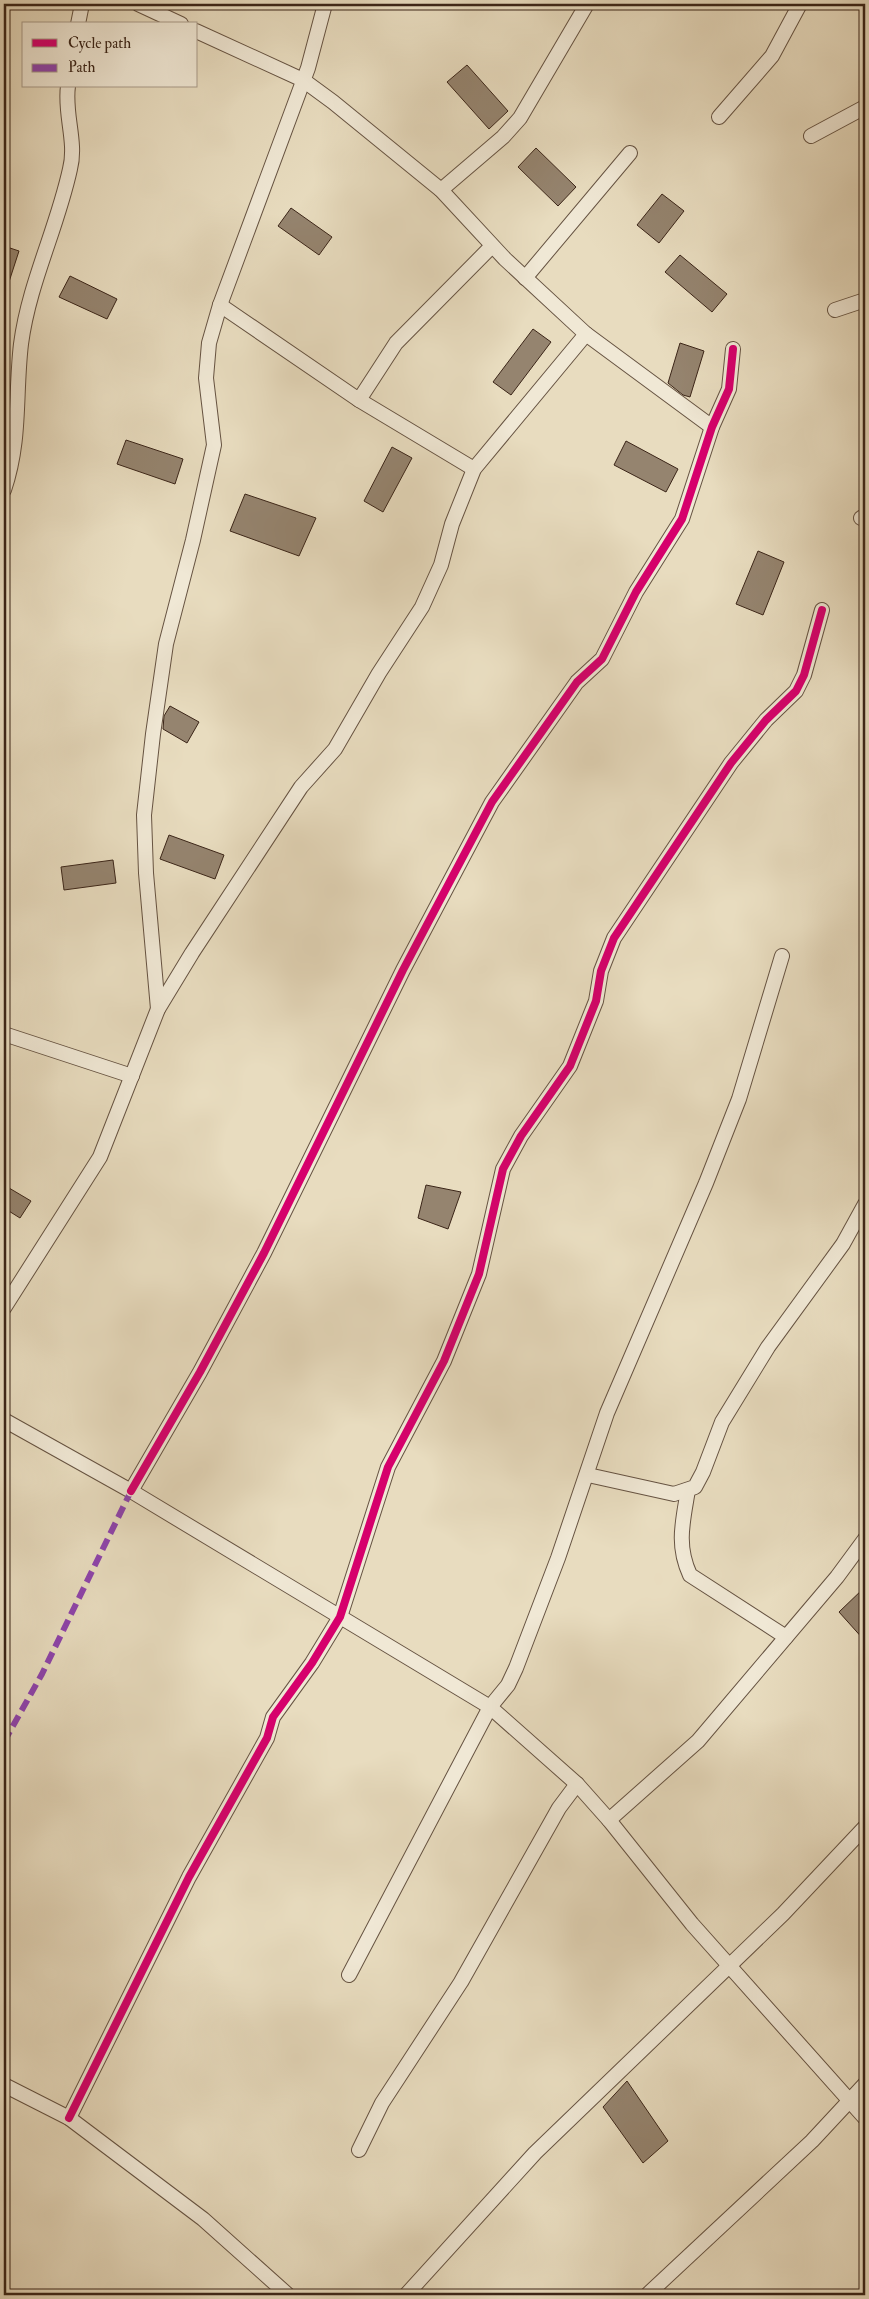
<svg xmlns="http://www.w3.org/2000/svg" width="869" height="2299" viewBox="0 0 869 2299" font-family="'IM FELL Double Pica',serif">
<style>
.building{fill:#95846f;stroke:#3b2518}
.lines{fill:none;stroke-linecap:round;stroke-linejoin:round}
.street-casing{stroke:#665342;stroke-width:16}
.street{stroke:#f0e8d5;stroke-width:14}
.quiet{stroke:#8e44ad;stroke-width:6;stroke-dasharray:12 6;stroke-linecap:butt}
.cycleway-casing{stroke:#f0e8d5;stroke-width:11}
.cycleway{stroke:#d6006c;stroke-width:8}
</style>
<rect width="100%" height="100%" fill="#e8dcbf"/>
<filter id="stains"><feTurbulence type="fractalNoise" baseFrequency=".004" numOctaves="4"/><feColorMatrix values="0 0 0 0 .2 0 0 0 0 .09 0 0 0 0 .02 0 0 0 .5 -.17"/></filter>
<radialGradient id="worn" r=".72"><stop offset=".6" stop-color="#630" stop-opacity="0"/><stop offset="1" stop-color="#630" stop-opacity=".3"/></radialGradient>
<g class="building">
<polygon points="467,65 508,111 489,129 447,82"/>
<polygon points="536,148 576,187 558,206 518,167"/>
<polygon points="662,194 684,211 659,243 637,225"/>
<polygon points="291,208 332,237 319,255 278,226"/>
<polygon points="4,246 19,251 7,288 4,287"/>
<polygon points="680,255 727,294 712,312 665,272"/>
<polygon points="70,276 117,299 107,319 59,297"/>
<polygon points="533,329 551,342 511,395 493,382"/>
<polygon points="680,343 704,351 690,397 683,395 668,383"/>
<polygon points="126,440 183,459 175,484 117,464"/>
<polygon points="626,441 678,469 666,492 614,465"/>
<polygon points="392,447 412,458 383,512 364,501"/>
<polygon points="245,494 316,518 299,556 230,531"/>
<polygon points="758,551 784,562 763,615 736,604"/>
<polygon points="170,706 199,722 187,743 163,729 164,716"/>
<polygon points="169,835 224,855 215,879 160,859"/>
<polygon points="113,860 116,883 64,890 61,867"/>
<polygon points="4,1185 31,1201 20,1218 4,1208"/>
<polygon points="426,1185 461,1192 448,1229 418,1218"/>
<polygon points="865,1587 865,1641 839,1612"/>
<polygon points="627,2081 668,2141 643,2163 603,2107"/>
</g>
<g class="lines">
<g class="street-casing">
<g id="street">
<polyline points="138,4 181,24"/>
<polyline points="78,24 82,4"/>
<polyline points="196,31 303,80 333,102 441,190 505,259 586,334 712,427"/>
<polyline points="719,117 772,56 800,4"/>
<polyline points="811,136 865,107"/>
<polyline points="441,190 503,137 520,118 587,4"/>
<polyline points="525,278 630,153"/>
<polyline points="220,305 359,400 396,343 492,246"/>
<polyline points="835,310 865,300"/>
<polyline points="359,400 474,469"/>
<path d="M4,490C21,440 15,395 21,344C29,283 57,229 70,169C77,142 64,114 68,86"/>
<polyline points="861,518 865,516"/>
<polyline points="158,1009 146,873 144,815 153,734 166,644 193,540 214,445 206,378 209,343 220,305 308,68 325,4"/>
<polyline points="4,1034 132,1076"/>
<polyline points="4,1308 100,1157 158,1009 192,953 301,787 335,749 379,673 422,607 441,565 452,524 474,469 586,334"/>
<polyline points="4,1420 131,1491 490,1707 577,1784 609,1820 692,1924 865,2118"/>
<polyline points="588,1475 674,1494 695,1487 703,1472 722,1422 768,1347 843,1244 865,1204"/>
<path d="M688,1490C683,1521 676,1545 690,1575L786,1637"/>
<polyline points="131,1491 200,1372 264,1253 403,970 492,802 577,682 602,659 636,592 682,519 712,427 729,389 733,349"/>
<polyline points="609,1820 698,1741 837,1577 865,1539"/>
<polyline points="349,1975 490,1707 508,1685 516,1668 558,1558 607,1413 706,1183 739,1099 782,956"/>
<polyline points="4,2085 69,2118 203,2219 288,2295"/>
<polyline points="69,2118 189,1877 267,1738 273,1717 312,1663 340,1617 388,1467 444,1361 479,1274 503,1169 521,1136 570,1066 596,1001 601,971 614,938 731,763 766,720 796,691 804,675 822,610"/>
<polyline points="359,2150 382,2103 461,1982 559,1808 577,1784"/>
<polyline points="406,2295 535,2153 783,1914 865,1827"/>
<polyline points="647,2295 812,2141 865,2084"/>
</g>
</g>
<use href="#street" class="street"/>
<polyline class="quiet" points="4,1742 42,1674 131,1491"/>
<g class="cycleway-casing">
<g id="cycleway">
<polyline points="131,1491 200,1372 264,1253 403,970 492,802 577,682 602,659 636,592 682,519 712,427 729,389 733,349"/>
<polyline points="69,2118 189,1877 267,1738 273,1717 312,1663 340,1617 388,1467 444,1361 479,1274 503,1169 521,1136 570,1066 596,1001 601,971 614,938 731,763 766,720 796,691 804,675 822,610"/>
</g>
</g>
<use href="#cycleway" class="cycleway"/>
</g>
<rect width="869" height="2299" fill="none" stroke="#e8dcbf" stroke-width="20"/>
<rect x="5" y="5" width="859" height="2289" fill="none" stroke="#3b2518" stroke-width="2.5"/>
<rect x="10" y="10" width="849" height="2279" fill="none" stroke="#3b2518"/>
<rect x="22" y="22" width="175" height="65" fill="#f0e8d5" stroke="#a89a89"/>
<rect x="32" y="39" width="25" height="8" fill="#d6006c" stroke="#a89a89"/>
<text x="68" y="48" font-size="15" fill="#3b2518">Cycle path</text>
<rect x="32" y="64" width="25" height="8" fill="#8e44ad" stroke="#a89a89"/>
<text x="68" y="72" font-size="15" fill="#3b2518">Path</text>
<rect width="100%" height="100%" filter="url(#stains)"/>
<rect width="100%" height="100%" fill="url(#worn)"/>
</svg>
